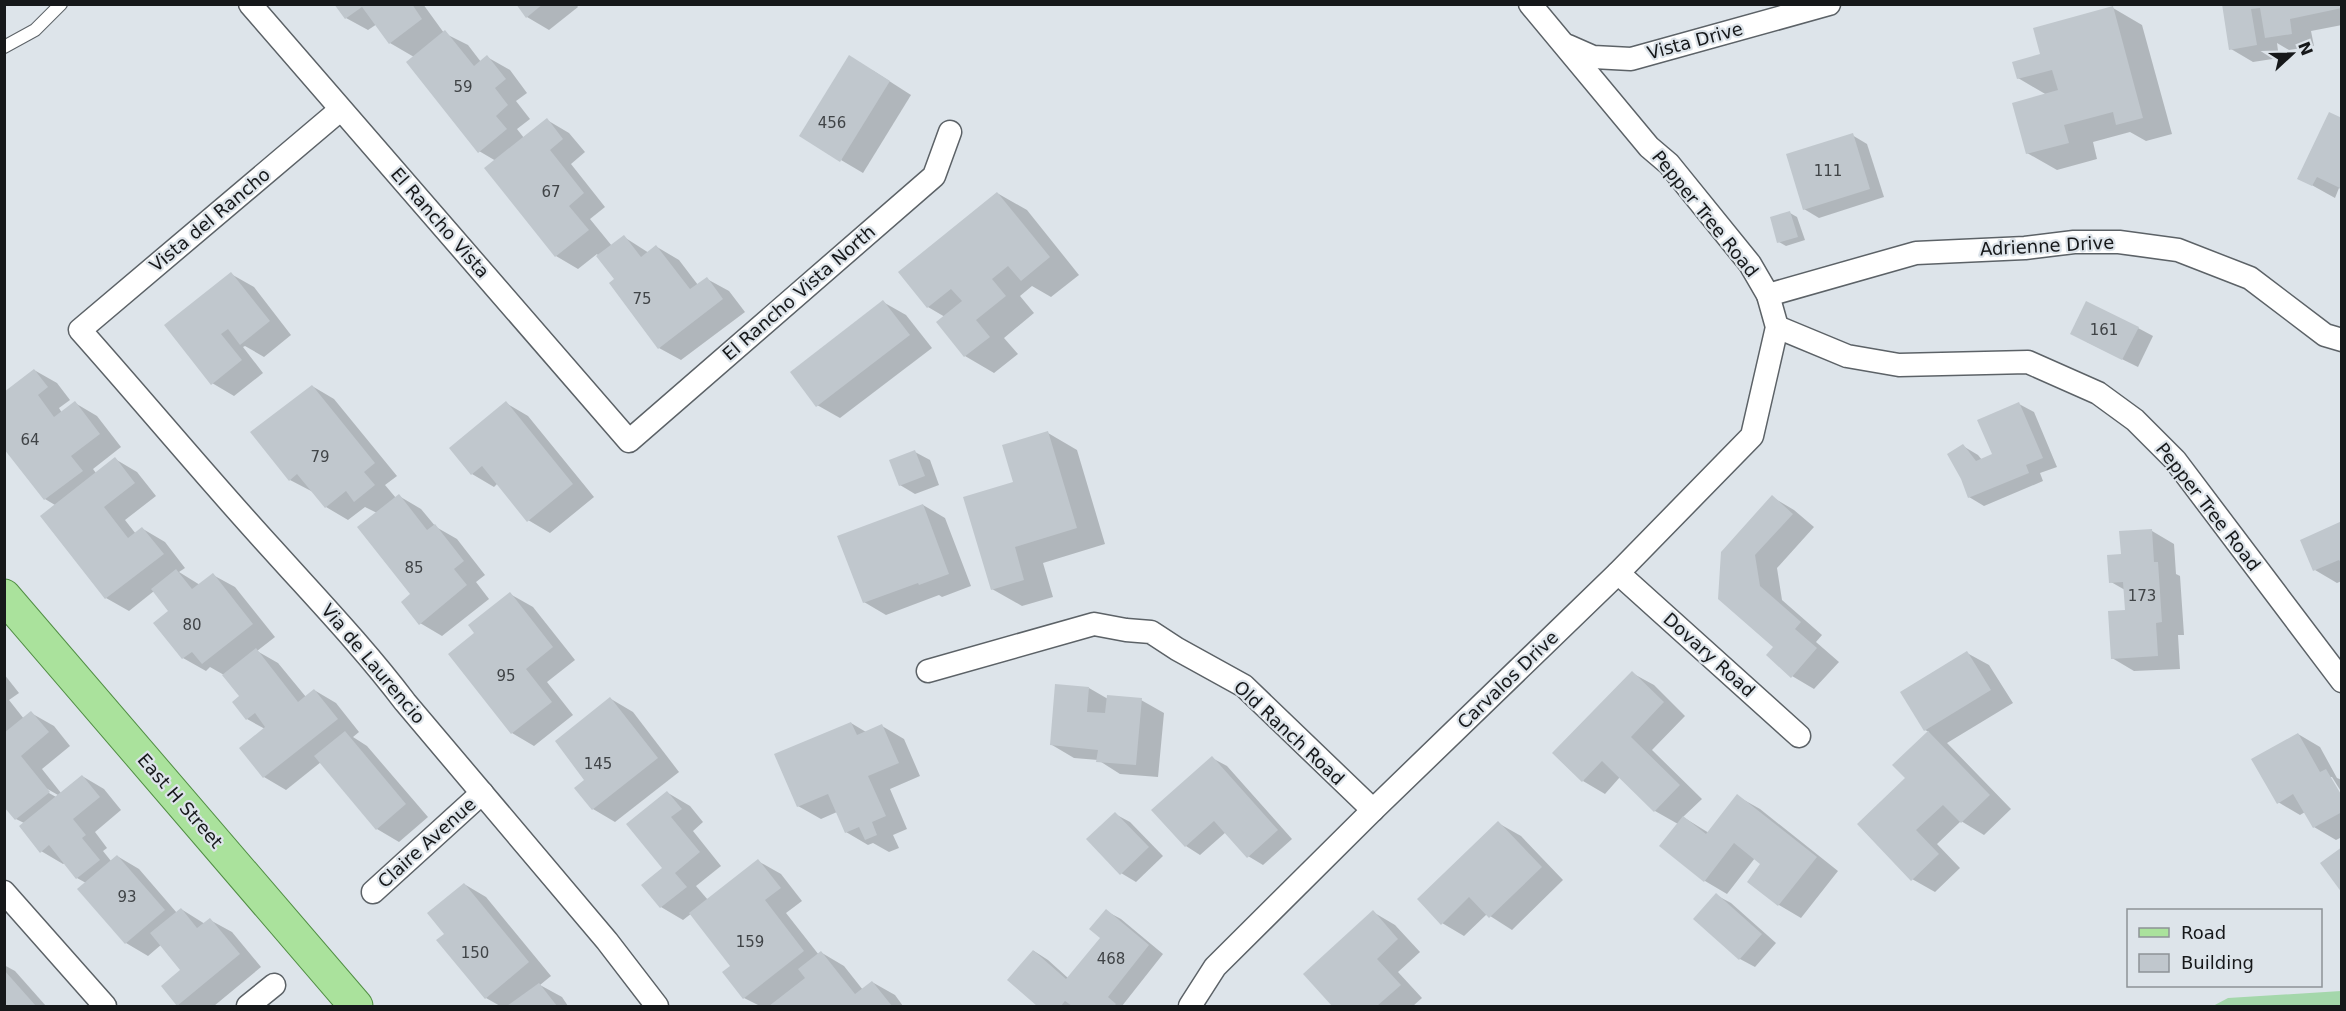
<svg xmlns="http://www.w3.org/2000/svg" width="2346" height="1011" viewBox="0 0 2346 1011" font-family="'DejaVu Sans',sans-serif">
<style>
.green{fill:#a4d7ab}
.shadow{fill:#0003;fill-rule:evenodd}
.building{fill:#c0c7cd}
.lines{fill:none;stroke-linecap:round;stroke-linejoin:round}
.service-casing{stroke:#5c6267;stroke-width:14}
.minor-casing{stroke:#5c6267;stroke-width:25}
.primary-casing{stroke:#518e44;stroke-width:35}
.service{stroke:#fff;stroke-width:12}
.minor{stroke:#fff;stroke-width:22}
.primary{stroke:#aae29c;stroke-width:33}
.labels{text-anchor:middle;stroke-width:4.5;stroke-linejoin:round;paint-order:stroke}
.number-label{font-size:15px;fill:#404447}
.street-label{font-size:18px;fill:#16181a;stroke:#dde4ea}
</style>
<rect width="100%" height="100%" fill="#dde4ea"/>
<polygon class="green" points="2341,991 2341,1006 2213,1006 2228,998"/>
<g class="shadow">
<polygon points="336,4 423,4 444,33 468,45 481,62 487,57 510,70 527,93 516,101 530,119 517,129 524,138 547,120 569,133 585,152 571,164 605,207 590,219 612,246 624,237 649,253 657,247 679,260 698,285 707,279 729,291 745,312 681,360 659,348 616,280 597,254 578,269 556,256 496,161 479,151 414,57 390,43 377,24 368,30 346,18"/>
<polygon points="518,4 576,4 578,7 549,30 527,17"/>
<polygon points="2223,4 2342,4 2342,25 2311,31 2314,46 2289,50 2277,43 2279,58 2253,62 2231,49"/>
<polygon points="2113,8 2142,25 2172,134 2146,141 2130,132 2093,142 2097,159 2057,170 2027,153 2047,95 2018,78 2041,55"/>
<polygon points="872,70 911,95 863,173 841,160"/>
<polygon points="2342,119 2342,190 2339,188 2335,198 2299,178"/>
<polygon points="1852,135 1867,144 1884,197 1819,218 1804,209"/>
<polygon points="997,193 1027,210 1079,275 1051,297 1032,286 1020,296 1034,313 1004,338 1018,354 994,373 965,356 945,317 928,307 900,272"/>
<polygon points="1790,213 1797,217 1805,240 1786,246 1779,242"/>
<polygon points="231,274 254,287 291,335 264,357 245,346 243,347 263,373 234,396 212,383"/>
<polygon points="883,302 906,315 932,348 840,418 817,405"/>
<polygon points="2138,328 2153,336 2138,367 2087,342"/>
<polygon points="34,370 57,383 70,400 59,408 62,413 75,403 97,416 121,447 93,469 96,473 115,459 137,472 156,496 125,520 136,534 143,529 165,542 185,568 179,572 200,585 213,575 235,587 275,637 257,651 278,663 306,697 314,690 336,703 359,732 353,737 367,746 428,817 399,842 377,829 321,762 286,790 264,777 265,729 247,719 241,697 224,675 210,667 206,671 183,658 155,623 170,611 154,591 129,611 106,598 42,516 55,505 45,499 4,446"/>
<polygon points="312,386 334,399 397,476 385,485 396,498 399,496 421,509 436,527 457,539 485,575 476,582 489,599 442,636 420,623 412,595 377,513 365,507 348,520 326,507 313,492 290,480"/>
<polygon points="506,403 528,416 594,497 550,533 528,520 498,483 494,487 472,474"/>
<polygon points="2019,404 2034,412 2057,467 2040,473 2043,481 1984,506 1969,497 1963,446 1978,455 1982,460 1993,455"/>
<polygon points="1048,433 1077,450 1105,544 1043,563 1053,597 1022,606 992,589 1015,483"/>
<polygon points="915,452 930,460 939,485 915,494 900,485"/>
<polygon points="1772,497 1794,510 1814,527 1777,568 1782,600 1822,635 1816,642 1839,662 1814,689 1792,676 1775,647 1720,598"/>
<polygon points="923,505 945,518 971,586 942,597 939,595 886,615 864,602"/>
<polygon points="2342,523 2342,581 2337,583 2315,570"/>
<polygon points="2152,531 2174,544 2176,574 2180,576 2184,635 2178,635 2180,669 2134,671 2112,658 2126,611 2125,590 2111,582 2122,555"/>
<polygon points="510,594 533,607 575,660 547,682 573,715 534,746 512,733 476,633"/>
<polygon points="1967,653 1989,665 2013,703 1947,743 2011,809 1984,835 1961,821 1937,844 1960,868 1935,892 1912,879 1907,778 1929,732 1925,730"/>
<polygon points="1632,673 1654,685 1685,716 1652,750 1702,799 1683,817 1709,833 1737,796 1760,809 1838,871 1801,918 1779,905 1749,882 1763,864 1755,858 1727,894 1705,881 1661,846 1678,824 1655,811 1620,777 1605,794 1583,781"/>
<path d="M4,674L19,693L9,700L24,719L31,713L54,726L70,746L42,769L61,793L82,776L104,789L121,810L95,832L107,848L103,851L111,861L117,856L139,869L177,913L181,909L205,924L210,920L232,932L261,967L214,1006H182L178,1005L183,970L162,944L148,956L126,943L86,883L77,878L65,863L63,864L41,851L24,823L16,819L4,804ZM44,787L58,795L56,797L42,789Z"/>
<polygon points="1089,688 1108,699 1141,700 1164,713 1158,777 1120,774 1098,760 1074,758 1052,745"/>
<polygon points="611,699 633,712 679,772 615,822 593,809 586,780"/>
<polygon points="851,723 866,732 882,726 904,739 920,776 890,789 907,829 893,835 899,848 889,852 873,843 868,845 846,832 837,812 821,819 798,806"/>
<polygon points="2298,734 2320,747 2337,778 2342,780 2342,793 2332,777 2329,777 2342,799 2342,837 2336,840 2314,827 2305,812 2300,815 2278,802"/>
<polygon points="1212,758 1227,766 1292,839 1263,865 1248,856 1226,832 1200,855 1186,846"/>
<polygon points="668,793 690,806 703,822 693,831 721,866 696,886 708,900 758,861 781,874 802,901 786,913 819,955 822,953 844,966 863,990 872,982 895,995 903,1006 760,1006 744,998 732,966 692,913 683,920 661,907 643,885 664,868"/>
<polygon points="1115,814 1130,822 1163,856 1136,882 1121,873"/>
<polygon points="1498,823 1521,836 1563,880 1512,930 1487,914 1464,936 1442,923"/>
<polygon points="464,884 486,897 551,976 540,985 562,997 568,1006 500,1006 486,998 447,934"/>
<polygon points="1716,895 1731,903 1776,943 1755,967 1740,959"/>
<polygon points="1106,911 1121,919 1163,954 1122,1006 1039,1006 1009,980 1034,951 1048,960 1068,978 1102,938"/>
<polygon points="1373,912 1395,925 1420,952 1398,972 1422,998 1413,1006 1334,1006 1305,974"/>
<polygon points="4,965 15,971 46,1006 4,1006"/>
</g>
<g class="building">
<polygon points="334,4 412,4 422,19 389,44 362,7 345,19"/>
<polygon points="516,4 543,4 526,18"/>
<polygon points="2222,4 2342,4 2342,8 2290,19 2292,34 2265,38 2260,8 2251,9 2257,45 2229,50"/>
<polygon points="2113,6 2143,118 2116,125 2113,112 2064,125 2069,143 2026,154 2012,103 2058,90 2052,70 2017,79 2012,62 2040,54 2033,28"/>
<polygon points="445,30 474,66 487,55 506,79 495,88 508,105 496,116 507,129 478,153 406,62"/>
<polygon points="849,55 890,81 840,162 799,136"/>
<polygon points="2329,112 2342,118 2342,189 2317,177 2312,186 2297,179"/>
<polygon points="547,118 563,139 550,150 584,193 569,206 589,230 555,257 484,168"/>
<polygon points="1853,133 1870,189 1803,210 1786,154"/>
<polygon points="997,192 1050,257 1021,281 1008,266 992,279 1006,296 976,320 990,337 964,357 936,322 962,301 951,289 927,308 898,272"/>
<polygon points="1790,211 1798,237 1777,243 1770,217"/>
<polygon points="624,235 641,257 656,245 690,289 707,277 723,299 658,349 609,283 614,279 596,256"/>
<polygon points="231,272 270,321 240,345 228,329 221,334 242,360 211,385 164,325"/>
<polygon points="883,300 910,335 816,407 790,372"/>
<polygon points="2086,301 2139,327 2122,360 2070,334"/>
<polygon points="34,369 48,387 38,395 54,417 75,401 100,434 71,456 83,471 44,500 4,449 4,392"/>
<polygon points="312,385 375,463 364,472 375,485 354,502 346,491 325,508 297,474 289,481 250,432"/>
<polygon points="506,401 573,484 527,522 482,466 471,475 449,448"/>
<polygon points="2019,402 2043,458 2026,465 2029,473 1968,498 1961,479 1947,454 1963,444 1976,461 1992,454 1977,420"/>
<polygon points="1048,431 1077,528 1015,547 1024,580 991,590 963,497 1013,482 1002,445"/>
<polygon points="915,450 925,476 899,486 889,460"/>
<polygon points="115,457 135,483 104,507 128,538 142,527 164,554 105,599 40,516"/>
<polygon points="399,494 427,530 435,524 464,561 454,569 467,585 419,625 401,602 410,594 357,527"/>
<polygon points="1772,495 1793,514 1755,555 1760,586 1801,622 1795,629 1817,648 1791,678 1766,655 1773,647 1718,599 1721,552"/>
<polygon points="923,504 949,574 919,585 918,583 863,603 837,536"/>
<polygon points="2342,521 2342,565 2339,560 2313,571 2300,540"/>
<polygon points="2152,529 2154,562 2158,562 2162,622 2156,623 2158,656 2111,659 2108,611 2125,610 2123,582 2109,583 2107,555 2121,554 2119,531"/>
<polygon points="176,569 192,589 213,573 253,624 202,664 192,652 182,659 153,623 168,611 151,589"/>
<polygon points="510,592 553,647 526,669 552,702 511,734 448,654 474,633 468,625"/>
<polygon points="256,648 298,702 314,689 338,719 263,778 239,748 265,727 255,713 246,720 232,702 239,696 222,675"/>
<polygon points="1967,651 1991,690 1924,731 1900,692"/>
<polygon points="1632,671 1664,702 1631,737 1680,785 1654,812 1602,761 1582,782 1552,753"/>
<polygon points="1055,684 1089,687 1087,712 1105,713 1107,695 1142,698 1136,765 1096,762 1098,750 1050,745"/>
<polygon points="610,697 658,758 592,810 574,788 584,780 555,741"/>
<polygon points="31,711 49,732 21,756 50,792 15,820 4,807 4,733"/>
<polygon points="851,722 857,735 882,724 899,763 868,776 886,816 872,822 877,835 865,840 859,827 845,833 828,794 797,807 774,754"/>
<polygon points="345,731 406,804 376,830 314,756"/>
<polygon points="1928,731 1990,795 1961,823 1943,805 1916,830 1939,854 1911,881 1857,824 1905,778 1892,765"/>
<polygon points="2298,733 2320,772 2326,769 2342,796 2342,812 2313,828 2293,794 2277,804 2251,759"/>
<polygon points="1212,756 1278,830 1247,858 1214,821 1185,847 1151,810"/>
<polygon points="82,775 100,797 73,819 86,835 82,838 100,860 76,879 49,845 40,853 19,826"/>
<polygon points="667,791 682,809 671,817 700,852 675,873 687,887 660,908 641,885 662,868 626,824"/>
<polygon points="1737,794 1817,857 1778,906 1747,882 1760,864 1734,843 1704,882 1659,846 1683,816 1706,834"/>
<polygon points="1115,812 1149,847 1120,875 1086,839"/>
<polygon points="1498,821 1542,867 1489,918 1469,897 1441,925 1417,899"/>
<polygon points="2342,847 2342,893 2320,863"/>
<polygon points="117,855 165,910 125,944 77,889"/>
<polygon points="758,859 781,888 765,900 804,951 743,999 722,972 730,966 689,913"/>
<polygon points="464,883 529,962 485,999 436,940 444,934 427,913"/>
<polygon points="1716,893 1762,934 1739,960 1693,919"/>
<polygon points="181,908 197,928 210,918 240,954 177,1006 161,986 180,970 150,933"/>
<polygon points="1106,909 1149,945 1108,997 1116,1004 1114,1006 1072,1006 1065,1001 1061,1006 1037,1006 1007,980 1033,950 1066,979 1100,938 1089,929"/>
<polygon points="1373,910 1398,939 1377,959 1401,985 1377,1006 1332,1006 1303,974"/>
<polygon points="821,951 855,994 872,981 892,1006 769,1006 805,978 798,969"/>
<polygon points="4,970 36,1006 4,1006"/>
<polygon points="539,983 557,1006 507,1006"/>
</g>
<g class="lines">
<g class="service-casing">
<polyline id="service" points="4,47 35,30 61,4"/>
</g>
<g class="minor-casing">
<g id="minor">
<path d="M250,4C376,151 503,295 629,441L934,176L950,132"/>
<polyline points="1568,46 1593,57 1631,59 1829,4"/>
<path d="M340,110L80,330C145,403 207,478 273,550C318,600 364,648 405,702L607,941L657,1006"/>
<polyline points="1768,295 1916,253 2025,248 2074,242 2119,242 2178,250 2250,278 2325,335 2342,340"/>
<polyline points="1777,327 1847,356 1899,365 2028,362 2098,393 2135,420 2175,460 2342,681"/>
<polyline points="1618,573 1799,736"/>
<polyline points="928,671 1094,624 1126,630 1151,632 1177,649 1244,686 1373,810"/>
<polyline points="4,892 105,1006"/>
<polyline points="373,892 482,793"/>
<polyline points="248,1006 274,985"/>
<polyline points="1190,1006 1215,967 1373,810 1618,573 1752,436 1777,327 1768,295 1750,264 1669,164 1649,147 1530,4"/>
</g>
</g>
<g class="primary-casing">
<polyline id="primary" points="4,596 356,1006"/>
</g>
<use href="#service" class="service"/>
<use href="#minor" class="minor"/>
<use href="#primary" class="primary"/>
</g>
<g class="labels">
<g class="number-label">
<text x="463" y="92">59</text>
<text x="832" y="128">456</text>
<text x="1828" y="176">111</text>
<text x="551" y="197">67</text>
<text x="642" y="304">75</text>
<text x="2104" y="335">161</text>
<text x="30" y="445">64</text>
<text x="320" y="462">79</text>
<text x="414" y="573">85</text>
<text x="2142" y="601">173</text>
<text x="192" y="630">80</text>
<text x="506" y="681">95</text>
<text x="598" y="769">145</text>
<text x="127" y="902">93</text>
<text x="750" y="947">159</text>
<text x="475" y="958">150</text>
<text x="1111" y="964">468</text>
</g>
<g class="street-label">
<text transform="translate(1695 41) rotate(-15)" y="6">Vista Drive</text>
<text transform="translate(1705 214) rotate(51)" y="6">Pepper Tree Road</text>
<text transform="translate(210 220) rotate(-40)" y="6">Vista del Rancho</text>
<text transform="translate(440 223) rotate(49)" y="6">El Rancho Vista</text>
<text transform="translate(2047 246) rotate(-3)" y="6">Adrienne Drive</text>
<text transform="translate(799 293) rotate(-41)" y="6">El Rancho Vista North</text>
<text transform="translate(2208 507) rotate(52)" y="6">Pepper Tree Road</text>
<text transform="translate(1709 655) rotate(42)" y="6">Dovary Road</text>
<text transform="translate(373 664) rotate(50)" y="6">Via de Laurencio</text>
<text transform="translate(1508 680) rotate(-44)" y="6">Carvalos Drive</text>
<text transform="translate(1289 733) rotate(43)" y="6">Old Ranch Road</text>
<text transform="translate(180 801) rotate(49)" y="6">East H Street</text>
<text transform="translate(427 843) rotate(-42)" y="6">Claire Avenue</text>
</g>
</g>
<rect width="2346" height="1011" fill="none" stroke="#16181a" stroke-width="12"/>
<rect x="2127" y="909" width="195" height="78" fill="#dde4ea" stroke="#8d9297" stroke-width="1.5"/>
<rect x="2139" y="928" width="30" height="9" fill="#aae29c" stroke="#8d9297" stroke-width="1.5"/>
<text x="2181" y="939" font-size="18" fill="#16181a">Road</text>
<rect x="2139" y="954" width="30" height="18" fill="#c0c7cd" stroke="#8d9297" stroke-width="1.5"/>
<text x="2181" y="969" font-size="18" fill="#16181a">Building</text>
<g transform="translate(2292 54) rotate(68)" stroke="#dde4ea" stroke-width="4.5" paint-order="stroke">
<path d="M0-4.5L10 22L0 15L-10 22Z" fill="#16181a"/>
<text y="-9" font-size="16" font-weight="bold" text-anchor="middle" fill="#16181a">N</text>
</g>
</svg>
